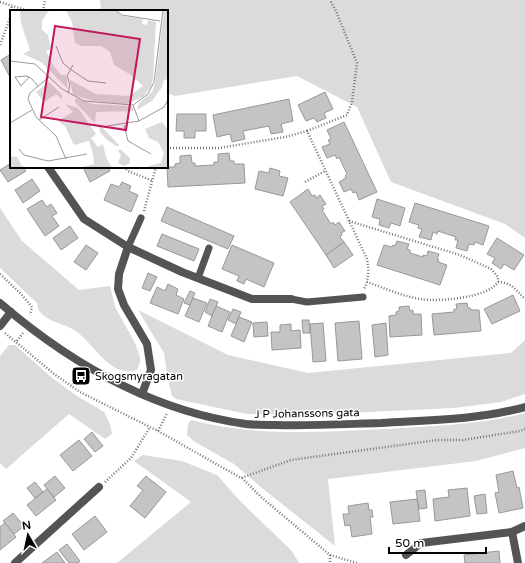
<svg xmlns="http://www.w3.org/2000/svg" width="525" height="563" viewBox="0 0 525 563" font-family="'Varela Round',sans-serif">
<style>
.green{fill:#dbdbdb}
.building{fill:#c4c4c4;stroke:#989898}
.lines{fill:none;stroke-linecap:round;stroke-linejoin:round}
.path{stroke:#767676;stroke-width:2.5;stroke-dasharray:1 2;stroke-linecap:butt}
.service{stroke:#545454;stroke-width:7}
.minor{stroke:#545454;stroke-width:8}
.tertiary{stroke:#545454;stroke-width:8}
.labels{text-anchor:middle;stroke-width:3;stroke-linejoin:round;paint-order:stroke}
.poi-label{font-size:11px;fill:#000;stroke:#fff;text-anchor:start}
.street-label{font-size:11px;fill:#000;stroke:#fff}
.inset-road{fill:none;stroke:#999;stroke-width:1}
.view{fill:#c2185b;fill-opacity:0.15;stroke:#c2185b;stroke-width:2}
.inset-edge{fill:none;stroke:#000;stroke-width:2}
</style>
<rect width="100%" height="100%" fill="#fff"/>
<g class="green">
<polygon points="100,0 525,0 525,238 505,224 391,182 357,107 297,76 175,96 167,93 167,11 101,11"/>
<path d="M0,208L22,241L79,290L110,286L115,307L135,343L140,357V362L137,370C110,378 96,346 77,332C70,326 58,324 49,319C45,317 42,314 39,311L37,303L0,268Z"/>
<polygon points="138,310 228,355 308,373 511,353 525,340 525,394 501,402 454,408 305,415 247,414 176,399 172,396 168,380 164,353"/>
<polygon points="9,345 15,345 51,377 77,396 104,412 110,424 112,434 105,439 69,414 6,469 0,463 0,356"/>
<path d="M525,413V448L476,461L328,479L335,546L262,488L234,464L195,442L187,435L188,424L191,420C256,437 320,432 387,429C433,426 480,425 525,413Z"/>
<polygon points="143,455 182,461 217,475 242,503 291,550 299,563 117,563 191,502 134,461"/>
</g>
<g class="building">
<polygon points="11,54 11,79 1,60"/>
<polygon points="325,92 333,109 324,113 326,118 317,122 314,118 306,121 298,105"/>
<polygon points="289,99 293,121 281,124 283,132 271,134 269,126 243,131 245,139 232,142 230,134 217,137 213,115"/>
<polygon points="177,114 206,114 206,131 195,131 195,138 184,138 184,131 176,131"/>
<polygon points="344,122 377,192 359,200 356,192 353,193 351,189 344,192 339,182 346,178 345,176 347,174 339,157 337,159 335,155 327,158 322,147 330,144 328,140 331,139 327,130"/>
<polygon points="229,153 230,161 234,161 234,164 244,164 245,183 168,187 167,167 175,167 175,164 180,163 180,156 191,155 192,163 195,163 195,166 214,165 214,162 218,162 218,154"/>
<polygon points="11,163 11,167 23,167 26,171 8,182 0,170"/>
<polygon points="83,167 108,167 110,171 90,182"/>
<polygon points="270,168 280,171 279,176 288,178 283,196 255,189 259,171 269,173"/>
<polygon points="32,179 40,191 23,203 15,190"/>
<polygon points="122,182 131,186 129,191 138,195 131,212 104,200 111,184 119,187"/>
<polygon points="308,189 312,196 315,195 316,198 320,195 326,204 322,206 324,209 322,210 331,224 333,222 335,225 339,222 345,231 341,233 342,235 340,237 344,242 326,255 290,202"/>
<polygon points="377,199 405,208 400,226 391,223 389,228 379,225 380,219 372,217"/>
<polygon points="42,200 47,207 51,204 57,213 52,216 59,226 45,236 27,209"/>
<polygon points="415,203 489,226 483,245 475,242 474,245 469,244 467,251 456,248 458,240 455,240 456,237 438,231 437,234 433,232 431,240 419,237 422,229 418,228 419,225 409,222"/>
<polygon points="167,207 234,236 228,249 161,221"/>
<polygon points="70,226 78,238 61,250 53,238"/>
<polygon points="162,234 199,249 194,261 157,246"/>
<polygon points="497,238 524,255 514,270 504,264 501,269 492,263 495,258 487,254"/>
<polygon points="397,241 409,244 407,249 410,250 410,253 423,257 423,255 427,256 428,251 439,254 437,259 439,260 438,262 447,265 440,285 377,265 384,245 392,247 393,245 395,246"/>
<polygon points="344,242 353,255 334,268 326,255"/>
<polygon points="86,245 98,253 86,270 74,262"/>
<polygon points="232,245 274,263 264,287 246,279 244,284 237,281 239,276 222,269"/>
<polygon points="148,273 157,277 150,291 142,288"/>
<polygon points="168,284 178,289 176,295 184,299 178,314 150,303 157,287 165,291"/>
<polygon points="190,291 195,293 190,305 184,303"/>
<polygon points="513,295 520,311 492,324 484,309"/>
<polygon points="193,298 207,303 199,322 185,316"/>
<polygon points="210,299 218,302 212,316 205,312"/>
<polygon points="467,303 468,308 470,308 471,310 479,310 481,331 434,335 432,314 454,312 454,309 457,309 456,304"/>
<polygon points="216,306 230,312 222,332 208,326"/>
<polygon points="409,306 410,311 413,310 413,314 421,314 422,335 390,337 389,316 396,315 396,312 399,311 399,307"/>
<polygon points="233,309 241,312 236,324 228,320"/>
<polygon points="239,317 252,322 244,342 231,336"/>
<polygon points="302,320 309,320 310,333 303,333"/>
<polygon points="359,321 362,359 338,361 335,323"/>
<polygon points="267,322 268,336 254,337 253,323"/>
<polygon points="323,323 326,361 313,362 310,324"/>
<polygon points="386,323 388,355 375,357 372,325"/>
<polygon points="291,324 291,331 300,330 301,348 272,350 271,332 280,332 280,325"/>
<polygon points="92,432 103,446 95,452 84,439"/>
<polygon points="79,440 92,456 73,471 60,455"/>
<polygon points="513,471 517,488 519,487 523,508 499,513 495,493 499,492 496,475"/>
<polygon points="55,476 65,488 54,497 44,485"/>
<polygon points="146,476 166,492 145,518 130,506 143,490 137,486"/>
<polygon points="35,482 43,492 35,498 27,488"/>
<polygon points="467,488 470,516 435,521 433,499 449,497 448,490"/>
<polygon points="47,489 56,500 36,516 27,505"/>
<polygon points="425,490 427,508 419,509 416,491"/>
<polygon points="485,494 487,513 477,514 474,496"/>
<polygon points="417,499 420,521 393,524 390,502"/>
<polygon points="368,503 369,510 372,510 373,517 370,517 372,534 352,537 350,525 345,526 343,514 349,514 348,506"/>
<polygon points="13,513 24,526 14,534 3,521"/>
<polygon points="95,516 107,532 84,550 72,534"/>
<polygon points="5,523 16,537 0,550 0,527"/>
<polygon points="67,544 80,561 78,563 69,563 59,550"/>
<polygon points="499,551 500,563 465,563 464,555"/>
<polygon points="57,552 65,563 42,563"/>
</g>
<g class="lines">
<g class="path">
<polyline points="0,2 29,11"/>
<polyline points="43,11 45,0"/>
<polyline points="0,45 10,18 12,5"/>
<polyline points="307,131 347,115 352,102 357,63 336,11 330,0"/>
<path d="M167,148H219L285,137L307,131L367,259C369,269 369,280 364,289"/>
<polyline points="124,167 128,171 153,181"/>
<polyline points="305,182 325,171"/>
<polyline points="144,211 156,167"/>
<path d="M349,221L460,255L491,269L498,277V282C488,298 438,302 420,299C402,296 384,288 367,282"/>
<polyline points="0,274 21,294 32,307 30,315"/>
<path d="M498,282C511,282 517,291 525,299"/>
<polyline points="5,333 16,342"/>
<polyline points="23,333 16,342 54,374 80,392 158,431 241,478 291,460 437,440 463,440 520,431 525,429"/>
<polyline points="158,431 167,413"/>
<polyline points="242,478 261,497 330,555 330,563"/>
<polyline points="105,482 131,458 150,427"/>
<polyline points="330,555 357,563"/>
</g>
<g class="service">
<polyline points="128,247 141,218"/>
<polyline points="198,278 209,248"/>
<polyline points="291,299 307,302 363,297"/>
</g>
<g class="minor">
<polyline points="48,167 84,219 128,247 182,272 252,299 291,299"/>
<polyline points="128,247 119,274 118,289 124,305 147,344 151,370 142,394"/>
<polyline points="0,326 11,312"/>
<polyline points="512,532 518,563"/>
<polyline points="406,555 421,543 512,532 525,526"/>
<polyline points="15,563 99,487"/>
</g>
<path class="tertiary" d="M0,303C70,363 152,411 246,424C255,425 266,425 276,425C311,426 346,424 381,423C430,420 478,420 525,407"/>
</g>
<defs>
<g id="bus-square" transform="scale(1)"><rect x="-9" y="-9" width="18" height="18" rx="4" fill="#000" stroke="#fff"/><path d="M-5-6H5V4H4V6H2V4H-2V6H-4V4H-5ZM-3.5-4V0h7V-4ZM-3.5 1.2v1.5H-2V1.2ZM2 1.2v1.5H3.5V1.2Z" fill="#fff"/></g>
</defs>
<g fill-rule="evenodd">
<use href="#bus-square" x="81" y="376"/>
</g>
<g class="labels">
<g class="poi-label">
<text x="95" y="380">Skogsmyragatan</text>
</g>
<g class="street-label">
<text transform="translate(307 413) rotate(-1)" y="4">J P Johanssons gata</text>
</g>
</g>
<g transform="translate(10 10)">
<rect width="158" height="158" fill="#fff"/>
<path d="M10,0H39L32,11V20L38,25L41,39L36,41L43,55L51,65H56L58,79L31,52L13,44L20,40L11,13ZM56,0H105L112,6L133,9L132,14L137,15L138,10L146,12L143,68L141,77L133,87L116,94L84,91L63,85L60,70L86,84L119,86L133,76L121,65L104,55L100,42L91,36H71L65,33L62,12ZM154,0H158V69L154,70L152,77L142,91L127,100L129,93L142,82L145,73ZM39,72L52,85V89L46,84L34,92L26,82ZM65,88L83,94L122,96L124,101L86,102L85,113L65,92ZM55,94L68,98L86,124L81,128L88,137L93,134L96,147L102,158H69L84,154L83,144L79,131L64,135L55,116L48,111L63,102ZM152,112L158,120V158H139L138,156L151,153L154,143L148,132L139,128L135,119ZM89,114L109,135L108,137L97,130L90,122ZM110,139L120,148V153L114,156L108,153L111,145L108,141ZM0,146L7,147L12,156L19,158H0Z" fill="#dbdbdb"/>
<path class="inset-road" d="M105,0L112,5L150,11M46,36L53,53L60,59L78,71L96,73M0,51L25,54L52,79L74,91L123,95L138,84L144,72L153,0M19,67L11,76L5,67L16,66L19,67L22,69L28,76M39,67L20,83L18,89L26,107L46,126L56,149M58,83L60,75L57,66L63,55M123,95L129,111M29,110L49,97M0,113L22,100M114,115L118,131L141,144M97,116L129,111L154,97L158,90M9,139L14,145L38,151L77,144"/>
<path class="view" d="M45,16L130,29L116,120L31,107Z"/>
<rect width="158" height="158" class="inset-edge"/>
</g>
<g transform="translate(28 535) rotate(351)" stroke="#ffffff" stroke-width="3" paint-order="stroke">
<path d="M0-3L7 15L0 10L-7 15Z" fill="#000000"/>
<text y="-6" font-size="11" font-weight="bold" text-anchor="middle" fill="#000000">N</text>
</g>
<path d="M389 547v6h97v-6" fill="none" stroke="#000000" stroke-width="2"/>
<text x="395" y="547" font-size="12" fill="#000000" stroke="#ffffff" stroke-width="3" paint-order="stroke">50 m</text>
</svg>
